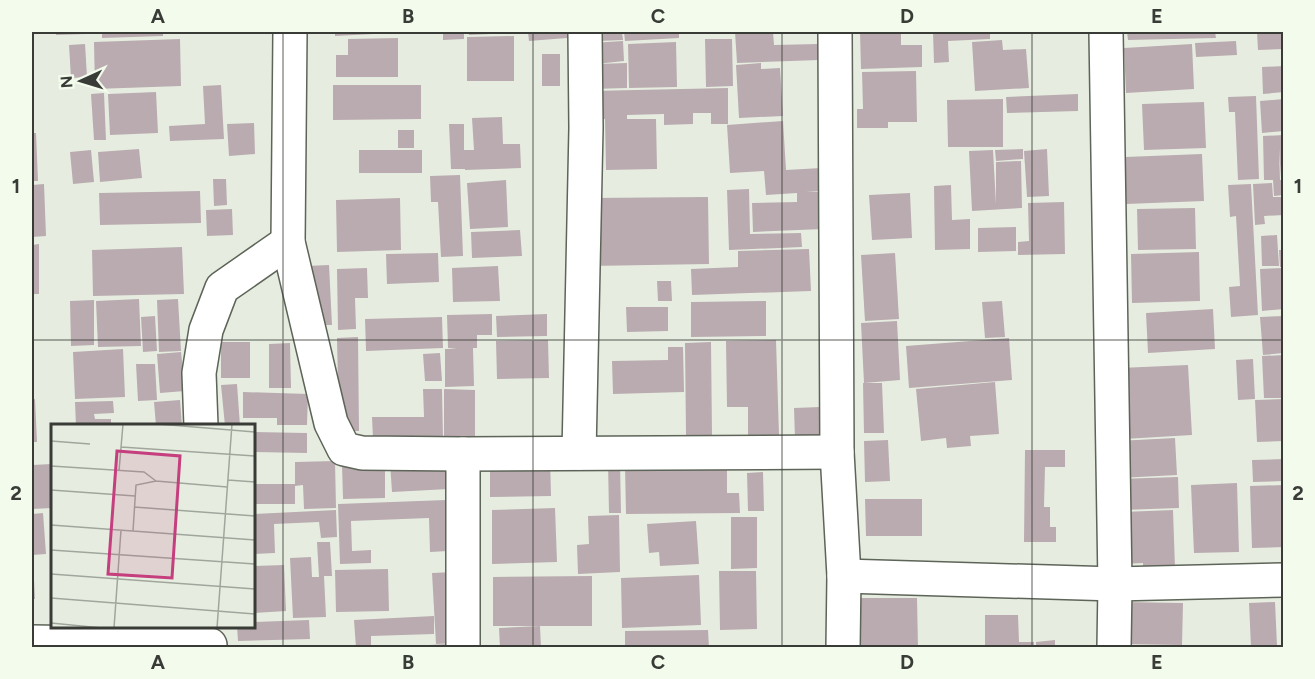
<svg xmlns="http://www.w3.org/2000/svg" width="1315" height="679" viewBox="0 0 1315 679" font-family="Figtree,sans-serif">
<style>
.building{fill:#baabb0}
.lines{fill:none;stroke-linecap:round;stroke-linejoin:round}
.minor-casing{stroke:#5d6458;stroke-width:36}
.minor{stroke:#fff;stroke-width:33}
.grid{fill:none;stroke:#383b36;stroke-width:1.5;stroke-opacity:0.55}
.inset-road{fill:none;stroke:#a0a69c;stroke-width:1.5}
.view{fill:#c53e7e;fill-opacity:0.15;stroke:#c53e7e;stroke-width:3}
.inset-edge{fill:none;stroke:#383b36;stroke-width:3}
.neatline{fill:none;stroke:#383b36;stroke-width:2}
.grid-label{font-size:20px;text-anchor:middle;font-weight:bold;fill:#383b36}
</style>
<rect width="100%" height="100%" fill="#e6ede0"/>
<g class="building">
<polygon points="56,32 85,32 85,34 56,35"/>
<polygon points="102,32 163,32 163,36 102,38"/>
<polygon points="335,32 393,32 393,33 335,36"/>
<polygon points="443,32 464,32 464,39 443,40"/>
<polygon points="468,32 491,32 491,34 469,35"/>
<polygon points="528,32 567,32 567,38 529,41"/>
<polygon points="597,32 622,32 623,40 598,41"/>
<polygon points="624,32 679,32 679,38 625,41"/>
<polygon points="735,32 773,32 774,45 818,44 819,60 737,63"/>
<polygon points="860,32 901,32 901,45 922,45 922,67 861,69"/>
<polygon points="933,32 990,32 990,39 948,41 949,62 934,63"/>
<polygon points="1127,32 1215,32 1216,38 1128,40"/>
<polygon points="1257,32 1284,32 1284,49 1258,50"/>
<polygon points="514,36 514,81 467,81 467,37"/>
<polygon points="398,38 398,77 336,77 336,55 348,55 348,39"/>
<polygon points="180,39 181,86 95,89 94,42"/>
<polygon points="705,39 732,39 733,86 706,87"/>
<polygon points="1002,40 1003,50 1026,49 1029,88 975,91 972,42"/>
<polygon points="623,41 624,61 596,64 627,63 627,88 592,89 591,43"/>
<polygon points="1236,41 1237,55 1196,57 1195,43"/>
<polygon points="676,42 677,87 629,88 628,44"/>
<polygon points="85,44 87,77 71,78 69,45"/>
<polygon points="1192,44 1194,89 1126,93 1124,48"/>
<rect x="542" y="54" width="18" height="32"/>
<polygon points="761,63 761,69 780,68 783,116 739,118 736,65"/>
<polygon points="1284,66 1284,92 1263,94 1262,67"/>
<polygon points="916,71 917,122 888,122 888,128 857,128 857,109 863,109 862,72"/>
<polygon points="221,85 224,139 170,141 169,126 205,124 203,86"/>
<polygon points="333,85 421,85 421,119 333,120"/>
<polygon points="728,88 728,124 711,124 711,113 693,113 693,124 664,125 664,114 627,115 627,119 656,119 657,169 606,170 605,119 591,120 590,91"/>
<polygon points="156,92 158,133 110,135 108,94"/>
<polygon points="104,93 106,140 94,140 91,94"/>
<polygon points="1078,94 1078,111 1007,113 1006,97"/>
<polygon points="1256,96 1259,179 1238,180 1235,112 1229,112 1228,97"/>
<polygon points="1003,99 1003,147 948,147 947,100"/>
<polygon points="1284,99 1284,131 1262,133 1260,101"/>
<polygon points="1204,102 1206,148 1144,150 1142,104"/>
<polygon points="502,117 503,144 520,144 521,168 465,170 465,169 451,169 449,124 464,124 464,150 474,150 472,118"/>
<polygon points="783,121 786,170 821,168 822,191 806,192 822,192 823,229 753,232 752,203 797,202 797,193 766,195 764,171 730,173 727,125"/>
<polygon points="254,123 255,154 229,156 227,124"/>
<rect x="398" y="130" width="16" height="18"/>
<polygon points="32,133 36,133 38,181 32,181"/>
<polygon points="1284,135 1284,178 1281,178 1279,149 1280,180 1284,180 1284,195 1274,196 1273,180 1264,180 1263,136"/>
<polygon points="139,149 142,178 100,182 98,152"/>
<polygon points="1023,149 1023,159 996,161 995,150"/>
<polygon points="1047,149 1049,196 1027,197 1024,151"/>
<polygon points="91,150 94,182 73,184 70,152"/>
<rect x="359" y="150" width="63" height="23"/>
<polygon points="993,150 996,204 996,162 1021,161 1022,208 972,211 969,151"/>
<polygon points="1202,154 1204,201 1126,204 1125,157"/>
<polygon points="460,175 463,256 441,257 438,202 431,202 430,176"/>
<polygon points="213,179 226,179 227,205 214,206"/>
<polygon points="506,180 508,227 470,229 467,183"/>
<polygon points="1272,183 1273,197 1284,197 1284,215 1264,216 1265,224 1255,225 1253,184"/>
<polygon points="44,184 46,236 32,237 32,185"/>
<polygon points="1251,184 1258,315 1231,317 1229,287 1240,286 1236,216 1230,217 1228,185"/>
<polygon points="951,185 952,220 970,219 970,249 935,250 934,186"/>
<polygon points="749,189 750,234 801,233 802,247 729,250 727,190"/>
<polygon points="200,191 201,223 100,225 99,193"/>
<polygon points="910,193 912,238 872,240 869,195"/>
<polygon points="708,197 709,264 590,266 589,198"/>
<polygon points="400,198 401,250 337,252 336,200"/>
<polygon points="1064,202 1065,254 1018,255 1018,242 1029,241 1028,203"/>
<polygon points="1195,208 1196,249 1138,250 1137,209"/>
<polygon points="232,209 233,235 207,236 206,210"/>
<polygon points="1016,227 1016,251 978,252 978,228"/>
<polygon points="520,230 522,256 472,258 471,232"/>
<polygon points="1277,235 1279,266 1262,266 1261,236"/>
<polygon points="39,244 39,294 32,294 32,245"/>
<polygon points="182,247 184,294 93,296 92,250"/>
<polygon points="809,249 811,291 692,295 691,269 738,267 738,251"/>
<polygon points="1279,250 1284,250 1284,267 1280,267"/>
<polygon points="1199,252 1200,301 1132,303 1131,254"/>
<polygon points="438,253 439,282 387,284 386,254"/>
<polygon points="895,253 899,319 865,321 861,255"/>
<polygon points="329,265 332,325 320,325 306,266"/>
<polygon points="498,266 500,301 453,302 452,268"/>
<polygon points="367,268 368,298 355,298 356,329 338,330 337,269"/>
<polygon points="1284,268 1284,309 1262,311 1260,269"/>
<polygon points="657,281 671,281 672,301 658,301"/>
<polygon points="139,299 141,346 98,347 96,301"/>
<polygon points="178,299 181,351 159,352 157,300"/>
<polygon points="94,300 94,345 71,346 70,301"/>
<polygon points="766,301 766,336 691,337 691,302"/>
<polygon points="1002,301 1005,337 985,338 982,302"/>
<polygon points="626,307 668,307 668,331 627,332"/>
<polygon points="1213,309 1215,349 1148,353 1146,313"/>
<polygon points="492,314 492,335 477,335 477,348 473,348 474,386 445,387 445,349 457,349 448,348 447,315"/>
<polygon points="547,314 547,336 497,337 496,316"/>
<polygon points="155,316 157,351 143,352 141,317"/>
<polygon points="1284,316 1284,353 1263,355 1260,317"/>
<polygon points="442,317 443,348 366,351 365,319"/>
<polygon points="897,321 900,380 864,383 861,323"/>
<polygon points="358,337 359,431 339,431 337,338"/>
<polygon points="1009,338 1012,380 909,388 906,346"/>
<polygon points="548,340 549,378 497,379 496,341"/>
<polygon points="776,340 779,435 748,436 748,407 727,407 726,341"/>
<rect x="221" y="342" width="29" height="36"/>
<polygon points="711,342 712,435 686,435 685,343"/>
<polygon points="290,343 291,388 269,388 269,344"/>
<polygon points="668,347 683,347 684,392 613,394 612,361 668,360"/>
<polygon points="123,349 125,397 75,399 73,352"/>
<polygon points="181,352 185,391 160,393 157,354"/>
<polygon points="440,353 442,381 425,381 423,354"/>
<polygon points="1284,355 1284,398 1264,398 1262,356"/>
<polygon points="1253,359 1255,399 1238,400 1236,360"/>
<polygon points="136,364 155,364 157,400 138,401"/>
<polygon points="1188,365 1192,435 1124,439 1120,368"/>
<polygon points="995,382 999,434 970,436 971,446 947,448 946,438 921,441 916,389"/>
<polygon points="863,383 882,383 884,433 864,433"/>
<polygon points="237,384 240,426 225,426 221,385"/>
<polygon points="423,389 442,389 443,438 373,439 372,417 424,417"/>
<polygon points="444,389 475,390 475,438 444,438"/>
<polygon points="243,392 308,394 307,425 277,425 277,418 243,418"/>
<polygon points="35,399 37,442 32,442 32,400"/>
<polygon points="1284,399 1284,441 1257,442 1255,400"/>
<polygon points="180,400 182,426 156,426 154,402"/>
<polygon points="113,401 114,413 94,414 95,419 111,419 111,426 76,426 75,402"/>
<polygon points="820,407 821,438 795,439 794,408"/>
<polygon points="254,432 307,433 307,453 254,452"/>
<polygon points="1175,438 1177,475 1119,478 1117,441"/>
<polygon points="888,440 890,481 865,482 864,441"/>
<polygon points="1025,450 1065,450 1065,467 1045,467 1044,507 1050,507 1050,527 1056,527 1056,542 1024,542"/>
<polygon points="550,458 551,496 490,497 490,459"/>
<polygon points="1284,459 1284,481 1253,482 1252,460"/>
<polygon points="447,460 449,489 392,492 390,463"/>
<polygon points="335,461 336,508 304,509 303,485 295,486 295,462"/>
<polygon points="608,463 620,463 621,513 609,513"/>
<polygon points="52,464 52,508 32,509 32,465"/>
<polygon points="385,464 385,498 343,499 342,465"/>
<polygon points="727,464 727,493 739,493 740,513 626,514 625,465"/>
<polygon points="763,472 764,511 748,511 747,473"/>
<polygon points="1178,477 1179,508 1122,510 1118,479"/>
<polygon points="1237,483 1239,552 1194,553 1191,485"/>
<rect x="254" y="484" width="41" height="20"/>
<polygon points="1284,485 1284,547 1252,548 1250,486"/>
<polygon points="865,499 922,499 922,536 866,536"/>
<polygon points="446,500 448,551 430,552 429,518 351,521 352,551 371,550 371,563 340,564 338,504"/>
<polygon points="555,508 557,562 492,564 492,510"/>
<polygon points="336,510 337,537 321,538 319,522 274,524 275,553 254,554 254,514"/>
<polygon points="1173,510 1175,568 1143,568 1143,563 1124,564 1123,512"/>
<polygon points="43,513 46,554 32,555 32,514"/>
<polygon points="619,515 620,572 578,574 577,545 589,544 588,516"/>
<polygon points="731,517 757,517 757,568 731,569"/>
<polygon points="696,521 699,564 660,566 659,552 649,553 647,524"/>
<polygon points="317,542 330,542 332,576 324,576 326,617 293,618 290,558 311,557 312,577 319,577"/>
<polygon points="32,561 33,561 35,599 32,599"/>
<polygon points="284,565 286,611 254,613 254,566"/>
<polygon points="388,569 389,611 336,612 335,570"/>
<polygon points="719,571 756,571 757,629 720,630"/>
<polygon points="453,572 457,643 436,644 432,573"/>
<polygon points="699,575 701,625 622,628 621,578"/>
<polygon points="592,576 592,626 493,626 493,577"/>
<polygon points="859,598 917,598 918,648 859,648"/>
<polygon points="1121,602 1183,603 1182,645 1120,644"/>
<polygon points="1275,602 1277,646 1251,647 1249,603"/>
<polygon points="985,615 1018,615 1019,642 1034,642 1034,648 985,648"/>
<polygon points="434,616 434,634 371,636 371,648 356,648 354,620"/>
<polygon points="309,620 310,639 238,641 237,626 254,626 254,622"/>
<polygon points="540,626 541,648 500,648 499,628"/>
<polygon points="708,630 709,648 625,648 625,631"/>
<polygon points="1055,640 1055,648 1036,648 1036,642"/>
<polygon points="448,644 448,648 429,648 429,645"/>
</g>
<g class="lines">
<g class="minor-casing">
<g id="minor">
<polyline points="290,32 288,242 331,423 344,449 362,453 463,454 837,452"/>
<polyline points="835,32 837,452 844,576 843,648"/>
<polyline points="1106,32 1115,584 1114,648"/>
<polyline points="201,426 199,373 206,330 222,288 288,242"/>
<polyline points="579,453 586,128 585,32"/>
<polyline points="844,576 1115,584 1284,580"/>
<polyline points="32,642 210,645"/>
<polyline points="463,648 463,454"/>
</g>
</g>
<use href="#minor" class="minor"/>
</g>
<path class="grid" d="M283,32V648M533,32V648M782,32V648M1032,32V648M32,340H1284"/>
<g transform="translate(51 424)">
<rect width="204" height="204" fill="#e6ede0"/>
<path class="inset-road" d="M107,0L204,8M0,17L39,20M70,23L204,32M0,42L93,48L105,57M68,47L72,0M177,56L204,58M0,66L84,72M83,83L204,92M0,101L204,116M82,107L85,61L105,57L176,63M0,126L204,140M0,150L204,165M0,174L204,190M0,199L51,204M63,204L70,106M166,204L181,0"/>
<path class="view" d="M66,27L129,32L121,154L57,150Z"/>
<rect width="204" height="204" class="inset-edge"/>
</g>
<rect width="1315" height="679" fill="none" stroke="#f3fbed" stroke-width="66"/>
<g transform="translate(81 81) rotate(266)" stroke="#f3fbed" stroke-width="4.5" paint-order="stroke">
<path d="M0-4.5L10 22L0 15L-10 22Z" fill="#383b36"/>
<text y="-9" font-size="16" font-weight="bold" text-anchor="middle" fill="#383b36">N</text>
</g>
<rect x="33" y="33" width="1249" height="613" class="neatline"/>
<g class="grid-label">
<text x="158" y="23">A</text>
<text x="408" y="23">B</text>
<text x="658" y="23">C</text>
<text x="907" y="23">D</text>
<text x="1157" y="23">E</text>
<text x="16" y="193">1</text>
<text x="1298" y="193">1</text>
<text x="16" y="500">2</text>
<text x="1298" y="500">2</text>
<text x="158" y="669">A</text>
<text x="408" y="669">B</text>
<text x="658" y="669">C</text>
<text x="907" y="669">D</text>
<text x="1157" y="669">E</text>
</g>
</svg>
